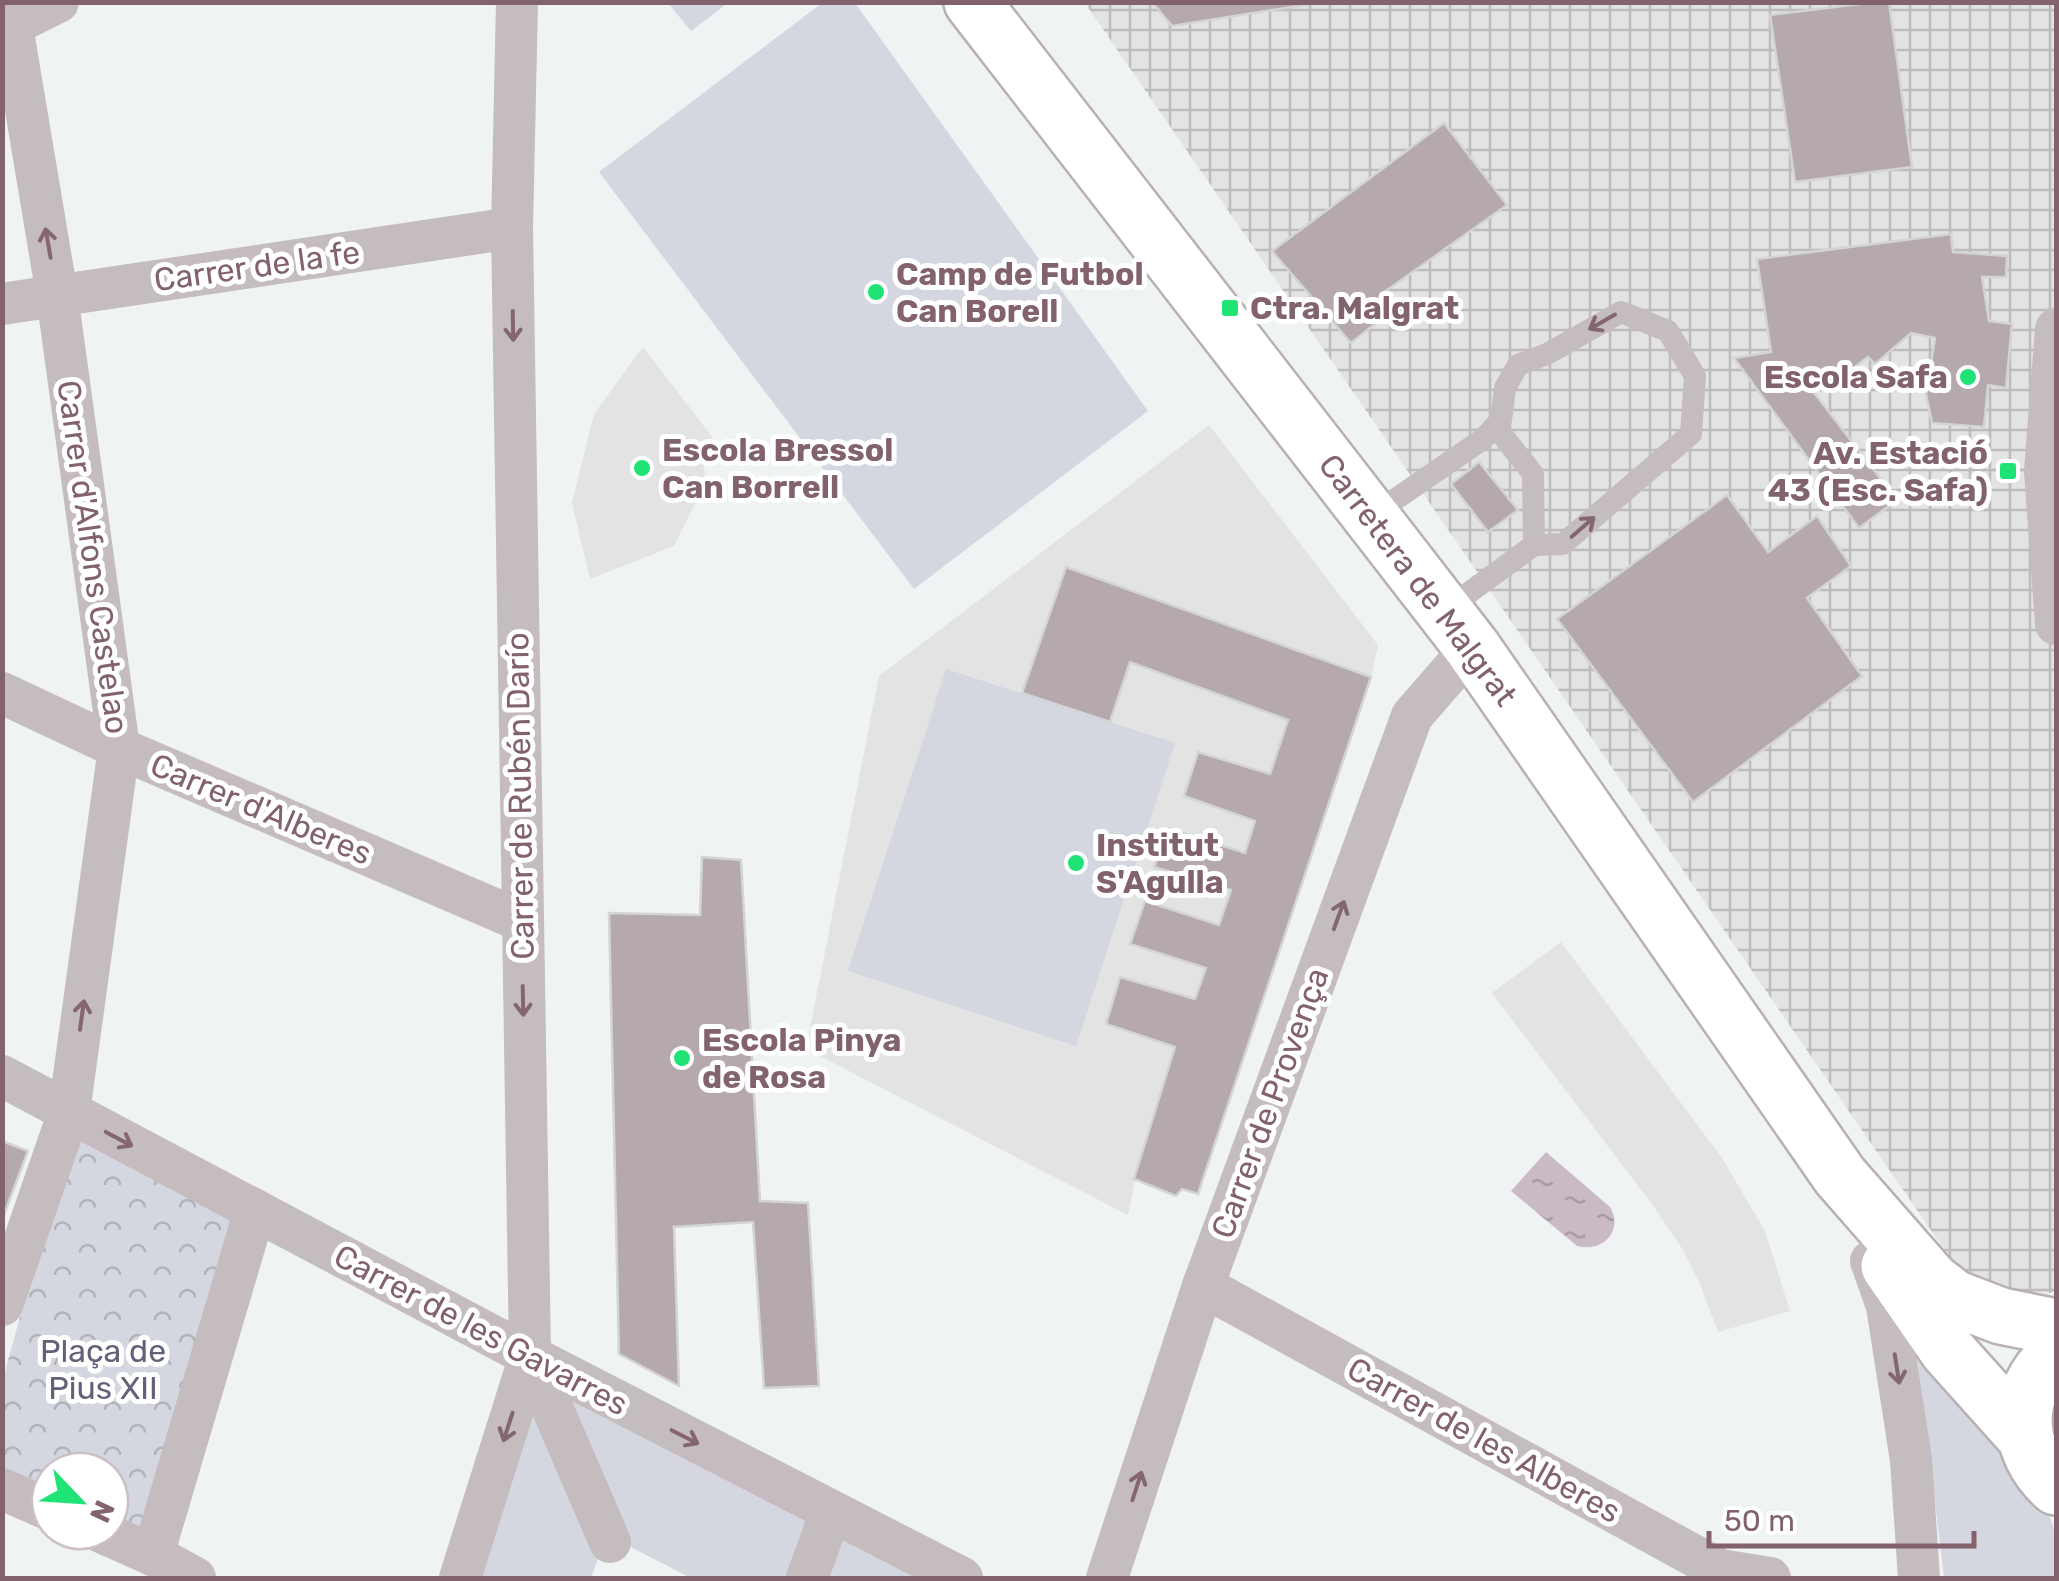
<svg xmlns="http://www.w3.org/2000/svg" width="2059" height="1581" viewBox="0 0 2059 1581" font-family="Rubik,sans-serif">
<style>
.built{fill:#e3e3e4}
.industrial{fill:url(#industrial-grid)}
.grass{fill:#d5d7e0}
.forest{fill:url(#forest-crowns)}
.water{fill:url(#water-ripples)}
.building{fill:#b6a9ae;stroke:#d2d4d5;stroke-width:2.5}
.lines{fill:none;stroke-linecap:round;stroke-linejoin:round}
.secondary-casing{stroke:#bab0b4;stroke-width:60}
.lane{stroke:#c4bcbe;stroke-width:22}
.street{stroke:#c4bcbe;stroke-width:42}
.secondary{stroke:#fff;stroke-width:55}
.oneway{stroke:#846671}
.poi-dot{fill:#1fe475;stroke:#fff;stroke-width:4}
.labels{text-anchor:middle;stroke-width:10;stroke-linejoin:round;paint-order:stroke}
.street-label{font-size:32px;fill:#81626d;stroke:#fff}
.poi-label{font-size:32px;font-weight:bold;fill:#81626d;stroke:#fff;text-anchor:start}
.park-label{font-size:32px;fill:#616178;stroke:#fff}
</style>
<defs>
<pattern id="industrial-grid" width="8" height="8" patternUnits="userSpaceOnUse" patternTransform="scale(2.5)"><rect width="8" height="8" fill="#e3e3e4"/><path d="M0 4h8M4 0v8" fill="none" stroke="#bdbbbd"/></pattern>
<pattern id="forest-crowns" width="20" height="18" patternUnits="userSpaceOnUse" patternTransform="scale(2.5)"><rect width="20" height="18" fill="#d5d7e0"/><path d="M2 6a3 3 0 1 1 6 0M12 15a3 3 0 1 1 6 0" fill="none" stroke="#b2b2ba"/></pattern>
<pattern id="water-ripples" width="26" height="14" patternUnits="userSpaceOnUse" patternTransform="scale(2.5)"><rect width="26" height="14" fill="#cabac3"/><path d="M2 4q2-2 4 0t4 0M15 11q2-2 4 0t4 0" fill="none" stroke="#a99ba3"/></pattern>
</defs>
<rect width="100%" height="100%" fill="#eff3f4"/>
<g class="built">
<polygon points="643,347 723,451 702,456 706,481 674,546 590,579 572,503 594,414"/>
<polygon points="1209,425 1378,645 1371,677 1198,1194 1182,1189 1176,1196 1135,1180 1128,1215 806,1049 879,676"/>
<polygon points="1561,942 1722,1158 1765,1231 1790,1311 1718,1332 1700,1284 1683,1250 1654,1207 1492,993"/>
</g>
<polygon class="industrial" points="1085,3 2056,3 2056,1290 2051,1293 2002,1291 1959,1271"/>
<g class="grass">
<polygon points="668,3 728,3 691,31"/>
<polygon points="822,3 855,3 1148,411 914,589 599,172"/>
<polygon points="946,669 1175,743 1076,1046 848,971"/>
<polygon points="1896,1301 2046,1506 2056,1535 2056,1578 1944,1578 1926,1428"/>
<polygon points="539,1364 824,1513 800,1578 691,1578 615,1539"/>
<polygon points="531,1369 605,1540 591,1578 466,1578"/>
<polygon points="833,1517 950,1578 811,1578"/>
</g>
<polygon class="forest" points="72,1127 241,1215 153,1555 110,1531 110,1471 50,1471 50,1503 3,1479 3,1379"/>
<path class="water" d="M1546,1152L1610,1207C1624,1231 1602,1253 1577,1246L1511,1191Z"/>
<g class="building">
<polygon points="1152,2 1323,2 1172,26"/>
<polygon points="1876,2 1889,2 1912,167 1795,182 1770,15"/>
<polygon points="1444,123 1507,205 1383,293 1394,309 1351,343 1272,251"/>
<polygon points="1951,234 1953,252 2007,256 2006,277 1982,277 1989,321 2012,324 2006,388 1988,385 1984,427 1932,423 1926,394 1935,338 1911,333 1875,364 1868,357 1835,382 1829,372 1812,390 1897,500 1859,528 1734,358 1771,352 1757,259"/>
<polygon points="1479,462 1518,510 1488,532 1451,484"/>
<polygon points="1727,495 1768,552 1817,516 1851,566 1807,598 1862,676 1693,802 1557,619"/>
<polygon points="1066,567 1371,677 1198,1194 1182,1189 1176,1196 1134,1179 1175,1047 1106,1024 1120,977 1195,999 1206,968 1130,944 1145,901 1219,925 1231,890 1154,867 1168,828 1245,853 1255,821 1184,796 1198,752 1270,774 1288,720 1130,662 1110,722 1022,693"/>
<polygon points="702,857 741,860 760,1201 808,1203 819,1386 764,1388 753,1222 674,1227 679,1386 619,1354 609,913 700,915"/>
<polygon points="2,1141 28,1151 2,1220"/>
</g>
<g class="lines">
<g class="secondary-casing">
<g id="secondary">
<polyline points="972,2 1472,647 1840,1176 1932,1281 1954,1298 2001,1316 2056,1327"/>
<polyline points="1889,1266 1948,1351 2025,1437"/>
<path d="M2056,1355C2013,1391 2014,1450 2056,1487"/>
</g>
</g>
<g class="lane">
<polyline points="1495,426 1533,474 1534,545"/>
<polyline points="1371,516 1483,439 1501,420 1505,388 1518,365 1547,354 1621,312 1668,331 1695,376 1691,434 1563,544 1534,545 1444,611"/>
</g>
<g class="street">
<polyline points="2,30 58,2"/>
<polyline points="2,304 512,228"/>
<polyline points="2056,329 2045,471 2056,624"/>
<polyline points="2,693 119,748 522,921"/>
<polyline points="2,1076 530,1356 962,1578"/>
<polyline points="1871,1261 1887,1306 1911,1460 1919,1578"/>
<polyline points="1203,1286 1720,1570 1770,1578"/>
<polyline points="2,1305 69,1112 119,748 57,295 8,2"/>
<polyline points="530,1356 610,1542"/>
<polyline points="2,1489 50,1510"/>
<polyline points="99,1531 153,1555 195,1578"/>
<polyline points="153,1555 255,1210"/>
<polyline points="460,1578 530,1356 512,228 517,2"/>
<polyline points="807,1578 831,1512"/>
<polyline points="1107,1578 1203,1286 1412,716 1472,647"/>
</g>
<use href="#secondary" class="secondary"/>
</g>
<defs><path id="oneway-shaft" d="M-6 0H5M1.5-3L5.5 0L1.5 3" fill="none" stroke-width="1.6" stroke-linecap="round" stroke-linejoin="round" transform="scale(2.5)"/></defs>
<g class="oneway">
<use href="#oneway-shaft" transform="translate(48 243) rotate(-100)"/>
<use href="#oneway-shaft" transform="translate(1602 322) rotate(150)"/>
<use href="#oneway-shaft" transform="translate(513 326) rotate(89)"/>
<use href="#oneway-shaft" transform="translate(1583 527) rotate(-41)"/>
<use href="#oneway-shaft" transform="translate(1339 915) rotate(-70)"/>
<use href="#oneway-shaft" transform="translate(523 1001) rotate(89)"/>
<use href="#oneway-shaft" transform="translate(82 1015) rotate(-82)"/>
<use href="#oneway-shaft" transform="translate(119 1139) rotate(28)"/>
<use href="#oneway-shaft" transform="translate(1897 1369) rotate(81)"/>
<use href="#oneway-shaft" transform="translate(508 1427) rotate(108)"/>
<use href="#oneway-shaft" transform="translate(685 1437) rotate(27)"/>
<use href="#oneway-shaft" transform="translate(1137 1486) rotate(-72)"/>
</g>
<g class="poi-dot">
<circle cx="876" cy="292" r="10"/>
<rect x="1220" y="298" width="20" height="20" rx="5"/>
<circle cx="1968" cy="377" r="10"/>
<circle cx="642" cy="468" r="10"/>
<rect x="1998" y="461" width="20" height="20" rx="5"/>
<circle cx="1076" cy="863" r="10"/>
<circle cx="682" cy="1058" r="10"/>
</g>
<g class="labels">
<g class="street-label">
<text transform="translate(257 266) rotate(-8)" y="11">Carrer de la fe</text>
<text transform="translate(93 557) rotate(82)" y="11">Carrer d'Alfons Castelao</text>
<text transform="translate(1418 580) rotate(53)" y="11">Carretera de Malgrat</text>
<text transform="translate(520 796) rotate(-91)" y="11">Carrer de Rubén Darío</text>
<text transform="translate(261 809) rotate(23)" y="11">Carrer d'Alberes</text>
<text transform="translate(1270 1103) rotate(-70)" y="11">Carrer de Provença</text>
<text transform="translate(481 1330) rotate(28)" y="11">Carrer de les Gavarres</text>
<text transform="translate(1484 1440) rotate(29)" y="11">Carrer de les Alberes</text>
</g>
<g class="poi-label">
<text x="896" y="285">Camp de Futbol<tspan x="896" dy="37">Can Borell</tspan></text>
<text x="1250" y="319">Ctra. Malgrat</text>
<text x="1948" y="388" text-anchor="end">Escola Safa</text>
<text x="662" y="461">Escola Bressol<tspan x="662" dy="37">Can Borrell</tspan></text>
<text x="1988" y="464" text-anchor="end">Av. Estació<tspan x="1988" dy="37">43 (Esc. Safa)</tspan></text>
<text x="1096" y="856">Institut<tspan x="1096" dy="37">S'Agulla</tspan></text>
<text x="702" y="1051">Escola Pinya<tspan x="702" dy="37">de Rosa</tspan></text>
</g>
<g class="park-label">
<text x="103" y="1362">Plaça de<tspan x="103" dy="37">Pius XII</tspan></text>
</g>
</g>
<rect width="2059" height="1581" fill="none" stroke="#81626d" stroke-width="10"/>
<g transform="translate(80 1501) rotate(115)"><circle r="48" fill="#ffffff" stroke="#cdc0c5" stroke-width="2.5"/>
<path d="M0-8L18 38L0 25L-18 38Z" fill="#1fe475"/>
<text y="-15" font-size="28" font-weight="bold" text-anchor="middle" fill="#81626d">N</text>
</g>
<path d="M1709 1531v15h265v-15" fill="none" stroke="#81626d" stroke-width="5"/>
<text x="1724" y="1531" font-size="30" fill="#81626d" stroke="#ffffff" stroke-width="8" paint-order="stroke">50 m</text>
</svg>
